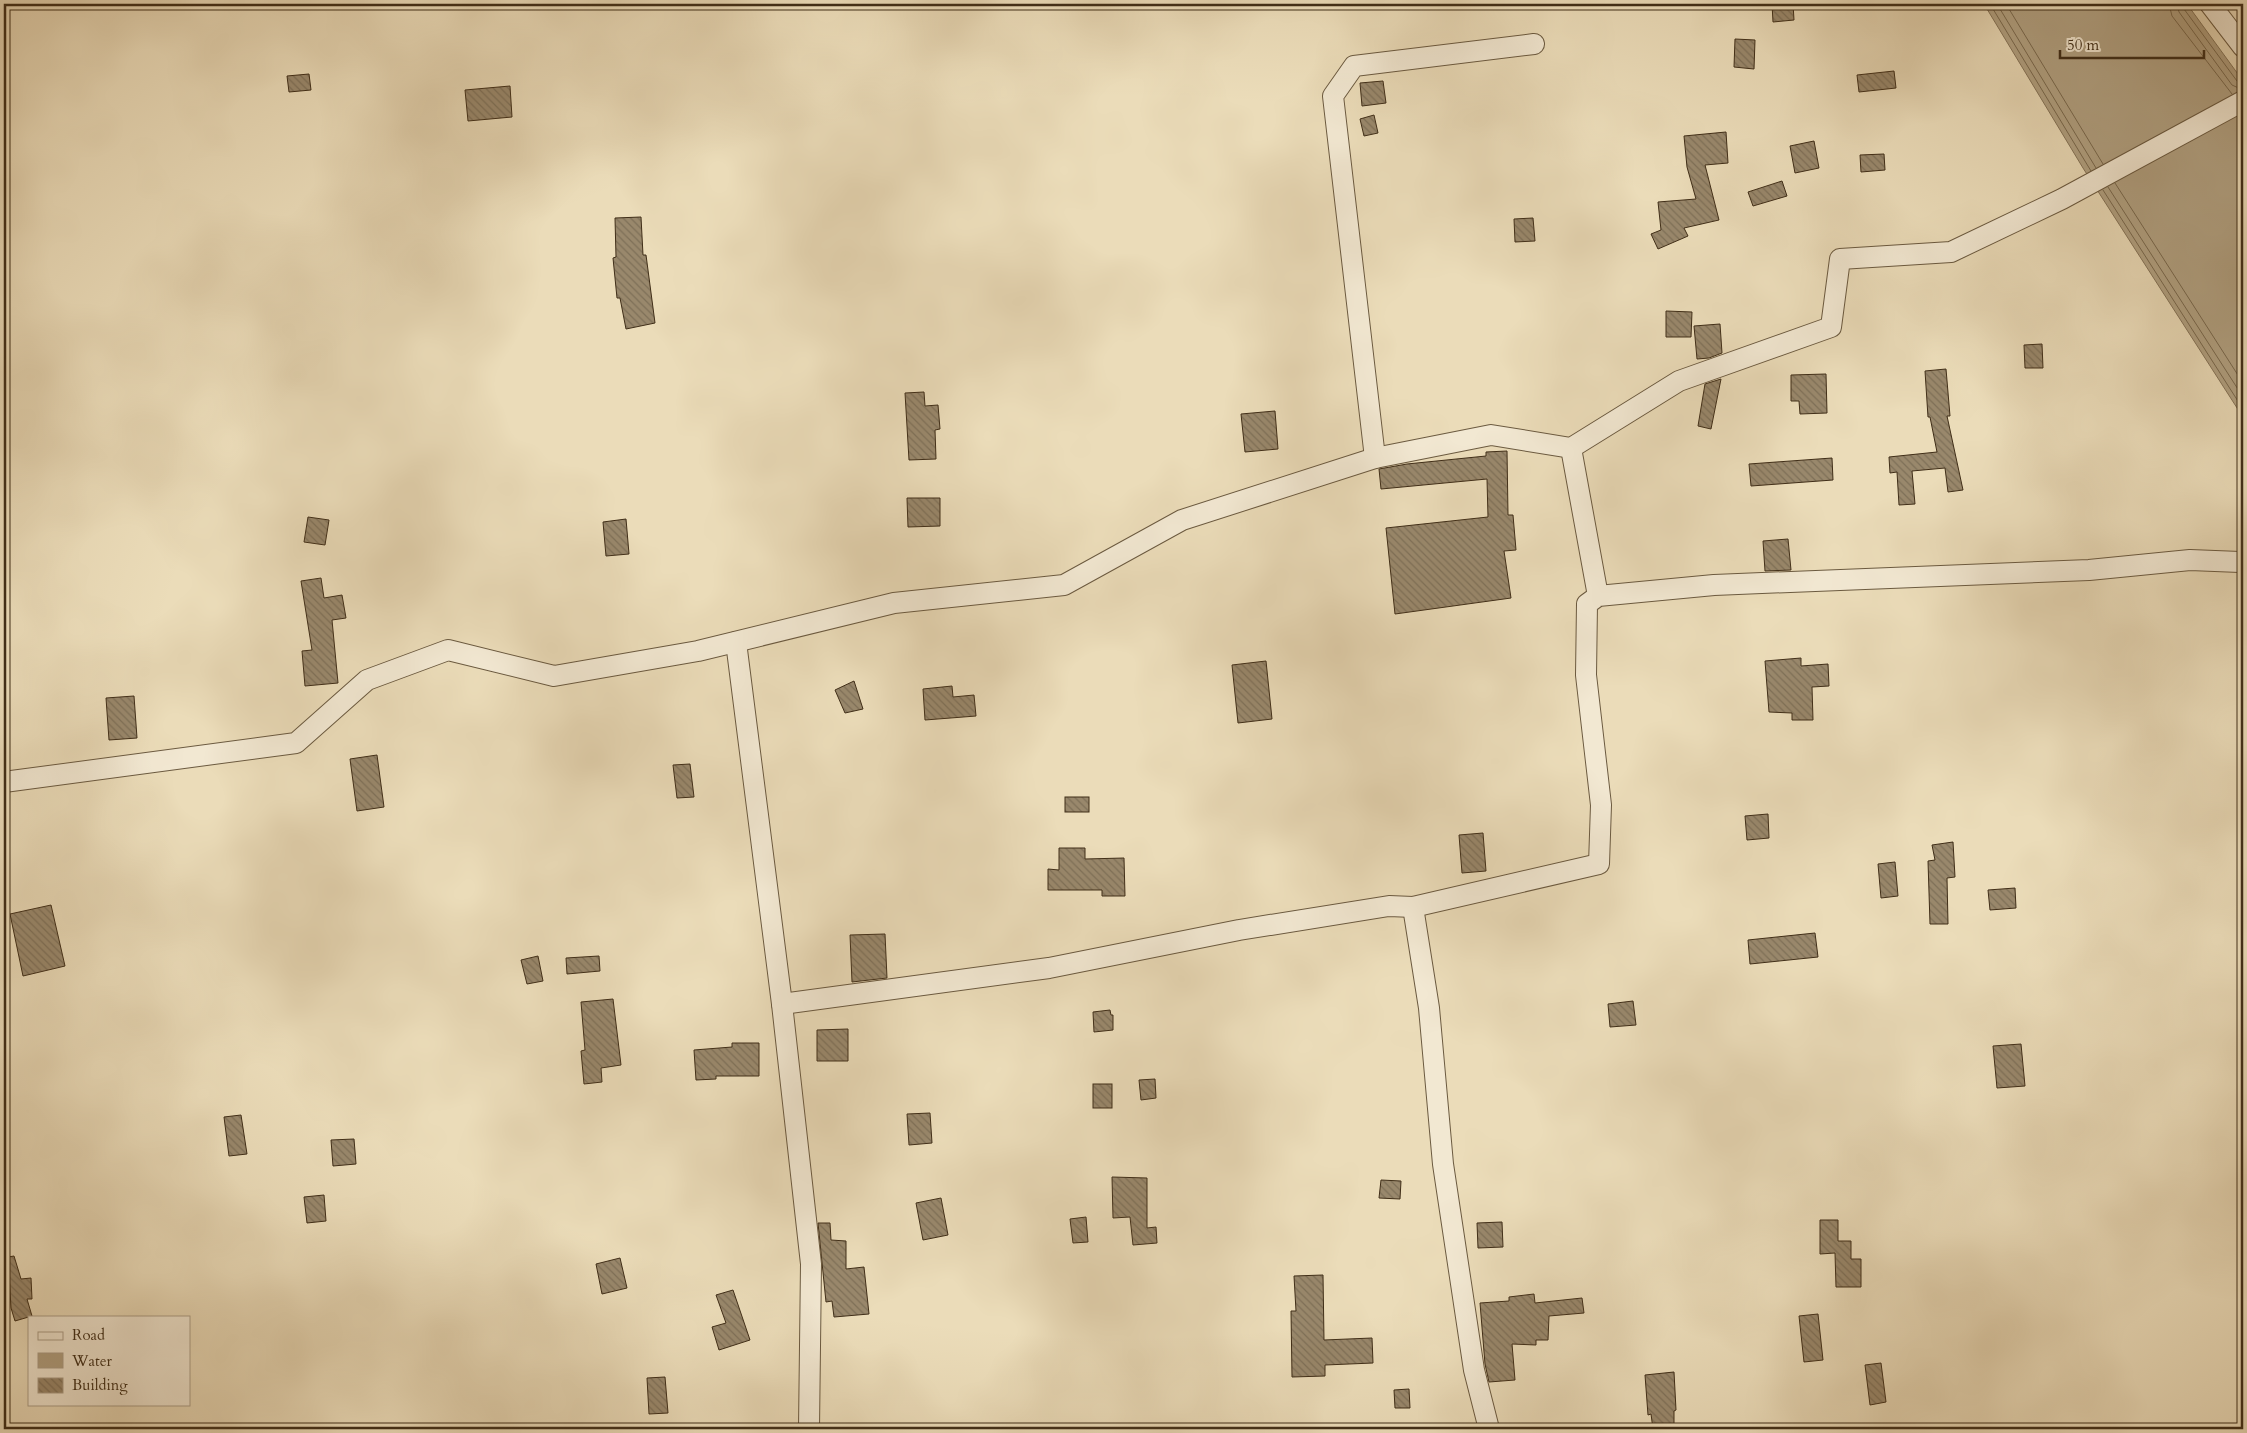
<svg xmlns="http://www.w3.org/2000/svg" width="2247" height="1433" viewBox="0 0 2247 1433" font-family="Cardo,serif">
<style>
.water{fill:#b1a182;stroke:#847358}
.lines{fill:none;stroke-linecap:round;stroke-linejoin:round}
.shore{stroke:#78684d;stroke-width:1}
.building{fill:url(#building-back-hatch);stroke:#402e18}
.minor-casing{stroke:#6b5a40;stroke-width:22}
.minor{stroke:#f2e8d2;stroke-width:20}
</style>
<defs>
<pattern id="building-back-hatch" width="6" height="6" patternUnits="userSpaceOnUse" patternTransform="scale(1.25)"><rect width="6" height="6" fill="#99886c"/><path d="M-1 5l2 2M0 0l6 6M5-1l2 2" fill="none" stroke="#7e7058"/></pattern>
</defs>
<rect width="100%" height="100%" fill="#ebdcb9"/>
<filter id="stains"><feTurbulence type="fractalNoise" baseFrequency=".004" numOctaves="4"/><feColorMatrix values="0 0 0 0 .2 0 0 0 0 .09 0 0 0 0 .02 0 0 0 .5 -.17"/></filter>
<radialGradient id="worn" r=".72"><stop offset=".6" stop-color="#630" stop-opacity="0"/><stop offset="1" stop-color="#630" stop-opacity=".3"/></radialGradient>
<polygon class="water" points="1984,4 2187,4 2243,81 2243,423 2239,411 2083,168"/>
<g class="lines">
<g class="shore">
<polyline points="1990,4 2091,171"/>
<polyline points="1997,4 2096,168"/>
<polyline points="2006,4 2103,164"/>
<polyline points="2169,4 2172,16 2232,94"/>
<polyline points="2177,4 2179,12 2232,85 2243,90"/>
<polyline points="2183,4 2184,9 2237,81 2243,83"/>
<polyline points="2115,183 2243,383"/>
<polyline points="2108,187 2243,397"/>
<polyline points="2103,190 2243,409"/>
</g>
</g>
<g class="building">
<polygon points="1772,4 1793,4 1794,20 1773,22"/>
<polygon points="1735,39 1755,40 1754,69 1734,67"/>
<polygon points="1894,71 1896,88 1859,92 1857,75"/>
<polygon points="309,74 311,90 289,92 287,76"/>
<polygon points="1383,81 1386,103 1362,106 1360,83"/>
<polygon points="510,86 512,117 468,121 465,90"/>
<polygon points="1374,115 1378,133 1364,136 1360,119"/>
<polygon points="1726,132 1728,163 1705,165 1719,220 1684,228 1688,236 1658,249 1651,234 1661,230 1658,202 1696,199 1687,167 1684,136"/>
<polygon points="1814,141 1819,168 1795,173 1790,146"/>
<polygon points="1884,154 1885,170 1861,172 1860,155"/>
<polygon points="1782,181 1787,196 1753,206 1748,192"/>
<polygon points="641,217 643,255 646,255 655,323 626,329 620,298 617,298 613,258 616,257 615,218"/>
<polygon points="1533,218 1535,241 1515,242 1514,219"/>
<polygon points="1666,311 1692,312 1691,337 1666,337"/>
<polygon points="1720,324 1722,353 1709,358 1697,359 1694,326"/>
<polygon points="2042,344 2043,368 2025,368 2024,345"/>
<polygon points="1946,369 1950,416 1947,416 1963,490 1948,492 1945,468 1912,471 1915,504 1899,505 1897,472 1890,473 1889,457 1937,452 1930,417 1928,417 1925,371"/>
<polygon points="1826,374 1827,413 1800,414 1799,401 1791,401 1791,375"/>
<polygon points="1721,379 1711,429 1698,426 1705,384"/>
<polygon points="924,392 925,406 938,405 940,429 935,430 936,459 909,460 905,393"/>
<polygon points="1275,411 1278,449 1245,452 1241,414"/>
<polygon points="1507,451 1508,515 1513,515 1516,550 1504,551 1511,598 1395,614 1386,528 1488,517 1487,479 1381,489 1379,469 1407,464 1486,456 1486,452"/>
<polygon points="1832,458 1833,480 1751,486 1749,464"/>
<polygon points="907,498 940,498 940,526 908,527"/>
<polygon points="308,517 329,520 325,545 304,542"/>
<polygon points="626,519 629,554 606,556 603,522"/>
<polygon points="1788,539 1791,570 1765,571 1763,541"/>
<polygon points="321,578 324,598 342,595 346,618 332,620 338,683 305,686 302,651 312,650 301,581"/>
<polygon points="1801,658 1801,666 1828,664 1829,686 1812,687 1813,720 1792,720 1792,713 1769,712 1765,661"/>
<polygon points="1266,661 1272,719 1238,723 1232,665"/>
<polygon points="854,681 863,709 845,713 835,690"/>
<polygon points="952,686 953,697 974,695 976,716 925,720 923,689"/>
<polygon points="134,696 137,738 109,740 106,698"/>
<polygon points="377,755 384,807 357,811 350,759"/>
<polygon points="690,764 694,797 677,798 673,765"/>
<rect x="1065" y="797" width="24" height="15"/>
<polygon points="1768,814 1769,838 1747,840 1745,816"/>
<polygon points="1483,833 1486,871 1462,873 1459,835"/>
<polygon points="1953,842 1955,877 1947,878 1948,924 1930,924 1928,861 1935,860 1932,845"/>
<polygon points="1059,848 1085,848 1085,859 1124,858 1125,896 1102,896 1102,890 1048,890 1048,869 1059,870"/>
<polygon points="1895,862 1898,896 1881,898 1878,864"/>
<polygon points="2015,888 2016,908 1990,910 1988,890"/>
<polygon points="51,905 65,966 23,976 10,914"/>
<polygon points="1815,933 1818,957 1750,964 1748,940"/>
<polygon points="885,934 887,978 852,982 850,935"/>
<polygon points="538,956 543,981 527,984 521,960"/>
<polygon points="599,956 600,971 567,974 566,958"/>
<polygon points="613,999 621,1065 601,1068 602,1082 584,1084 581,1051 585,1050 581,1002"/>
<polygon points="1633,1001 1636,1025 1610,1027 1608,1004"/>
<polygon points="1110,1010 1111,1015 1113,1015 1113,1030 1094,1032 1093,1012"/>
<polygon points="848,1029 848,1061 817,1061 817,1030"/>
<polygon points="732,1043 759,1043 759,1076 716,1076 716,1079 696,1080 694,1050 732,1047"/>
<polygon points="2021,1044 2025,1086 1997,1088 1993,1046"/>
<polygon points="1155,1079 1156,1098 1141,1100 1139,1080"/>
<rect x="1093" y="1084" width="19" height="24"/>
<polygon points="930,1113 932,1143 909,1145 907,1114"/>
<polygon points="241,1115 247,1154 229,1156 224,1117"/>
<polygon points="354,1139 356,1164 333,1166 331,1140"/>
<polygon points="1112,1177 1147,1178 1147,1228 1156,1227 1157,1243 1133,1245 1130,1217 1113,1218"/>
<polygon points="1381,1180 1401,1181 1400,1199 1379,1198"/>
<polygon points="324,1195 326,1221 307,1223 304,1197"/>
<polygon points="941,1198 948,1235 923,1240 916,1203"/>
<polygon points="1086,1217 1088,1242 1073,1243 1070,1219"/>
<polygon points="1820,1220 1838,1220 1838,1241 1851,1241 1851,1259 1861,1259 1861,1287 1836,1287 1835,1253 1820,1254"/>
<polygon points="1502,1222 1503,1247 1478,1248 1477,1223"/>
<polygon points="818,1223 830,1223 831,1240 846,1241 846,1269 864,1267 869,1314 834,1317 832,1301 826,1302"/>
<polygon points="14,1256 21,1279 31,1278 32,1299 27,1299 32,1316 15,1321 11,1308 8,1257"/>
<polygon points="620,1258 627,1288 602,1294 596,1264"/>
<polygon points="1323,1275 1324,1340 1372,1338 1373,1363 1325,1365 1325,1376 1292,1377 1291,1311 1296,1311 1294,1276"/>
<polygon points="733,1290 750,1340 719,1350 712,1327 726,1323 716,1295"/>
<polygon points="1534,1294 1535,1303 1582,1298 1584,1313 1549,1316 1548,1340 1536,1340 1536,1345 1512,1344 1515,1380 1489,1382 1485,1364 1480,1303 1509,1301 1509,1297"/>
<polygon points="1818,1314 1823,1360 1804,1362 1799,1316"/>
<polygon points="1881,1363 1886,1402 1870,1405 1865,1365"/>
<polygon points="1674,1372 1676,1410 1674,1411 1674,1429 1653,1429 1651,1414 1648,1415 1645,1375"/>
<polygon points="665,1377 668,1413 649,1414 647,1378"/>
<polygon points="1409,1389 1410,1408 1395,1408 1394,1390"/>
</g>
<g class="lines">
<g class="minor-casing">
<g id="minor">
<polyline points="2210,4 2243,47"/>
<polyline points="1571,448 1598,596"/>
<polyline points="1375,458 1333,96 1354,66 1534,44"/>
<polyline points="736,642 782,1004 811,1264 809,1429"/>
<polyline points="4,782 296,743 367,680 448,650 554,676 698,651 894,603 1064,585 1182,520 1375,458 1491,435 1571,448 1679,381 1831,327 1840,259 1951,252 2062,199 2243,101"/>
<polyline points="1413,907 1429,1008 1443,1164 1474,1370 1489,1429"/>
<polyline points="782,1004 1049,968 1239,930 1389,906 1413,907 1599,864 1601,805 1586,675 1587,604 1598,596 1714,585 2089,570 2190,560 2240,562"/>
</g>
</g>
<use href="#minor" class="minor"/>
</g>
<rect width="2247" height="1433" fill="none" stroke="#ebdcb9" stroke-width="20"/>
<rect x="5" y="5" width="2237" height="1423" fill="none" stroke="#402e18" stroke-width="2.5"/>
<rect x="10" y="10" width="2227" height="1413" fill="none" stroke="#402e18"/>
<rect x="28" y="1316" width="162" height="90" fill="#f2e8d2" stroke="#ab9e88"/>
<rect x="38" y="1332" width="25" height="8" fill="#f2e8d2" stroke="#ab9e88"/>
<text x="72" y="1340" font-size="15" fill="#402e18">Road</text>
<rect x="38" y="1353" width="25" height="15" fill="#b1a182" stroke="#ab9e88"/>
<text x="72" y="1366" font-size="15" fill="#402e18">Water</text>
<rect x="38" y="1378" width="25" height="15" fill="url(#building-back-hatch)" stroke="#ab9e88"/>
<text x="72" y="1390" font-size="15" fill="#402e18">Building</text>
<path d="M2060 50v8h144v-8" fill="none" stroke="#402e18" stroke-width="2.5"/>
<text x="2067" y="50" font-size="15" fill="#402e18" stroke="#f2e8d2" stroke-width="4" paint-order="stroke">50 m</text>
<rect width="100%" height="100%" filter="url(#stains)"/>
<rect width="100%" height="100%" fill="url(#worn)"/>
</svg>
